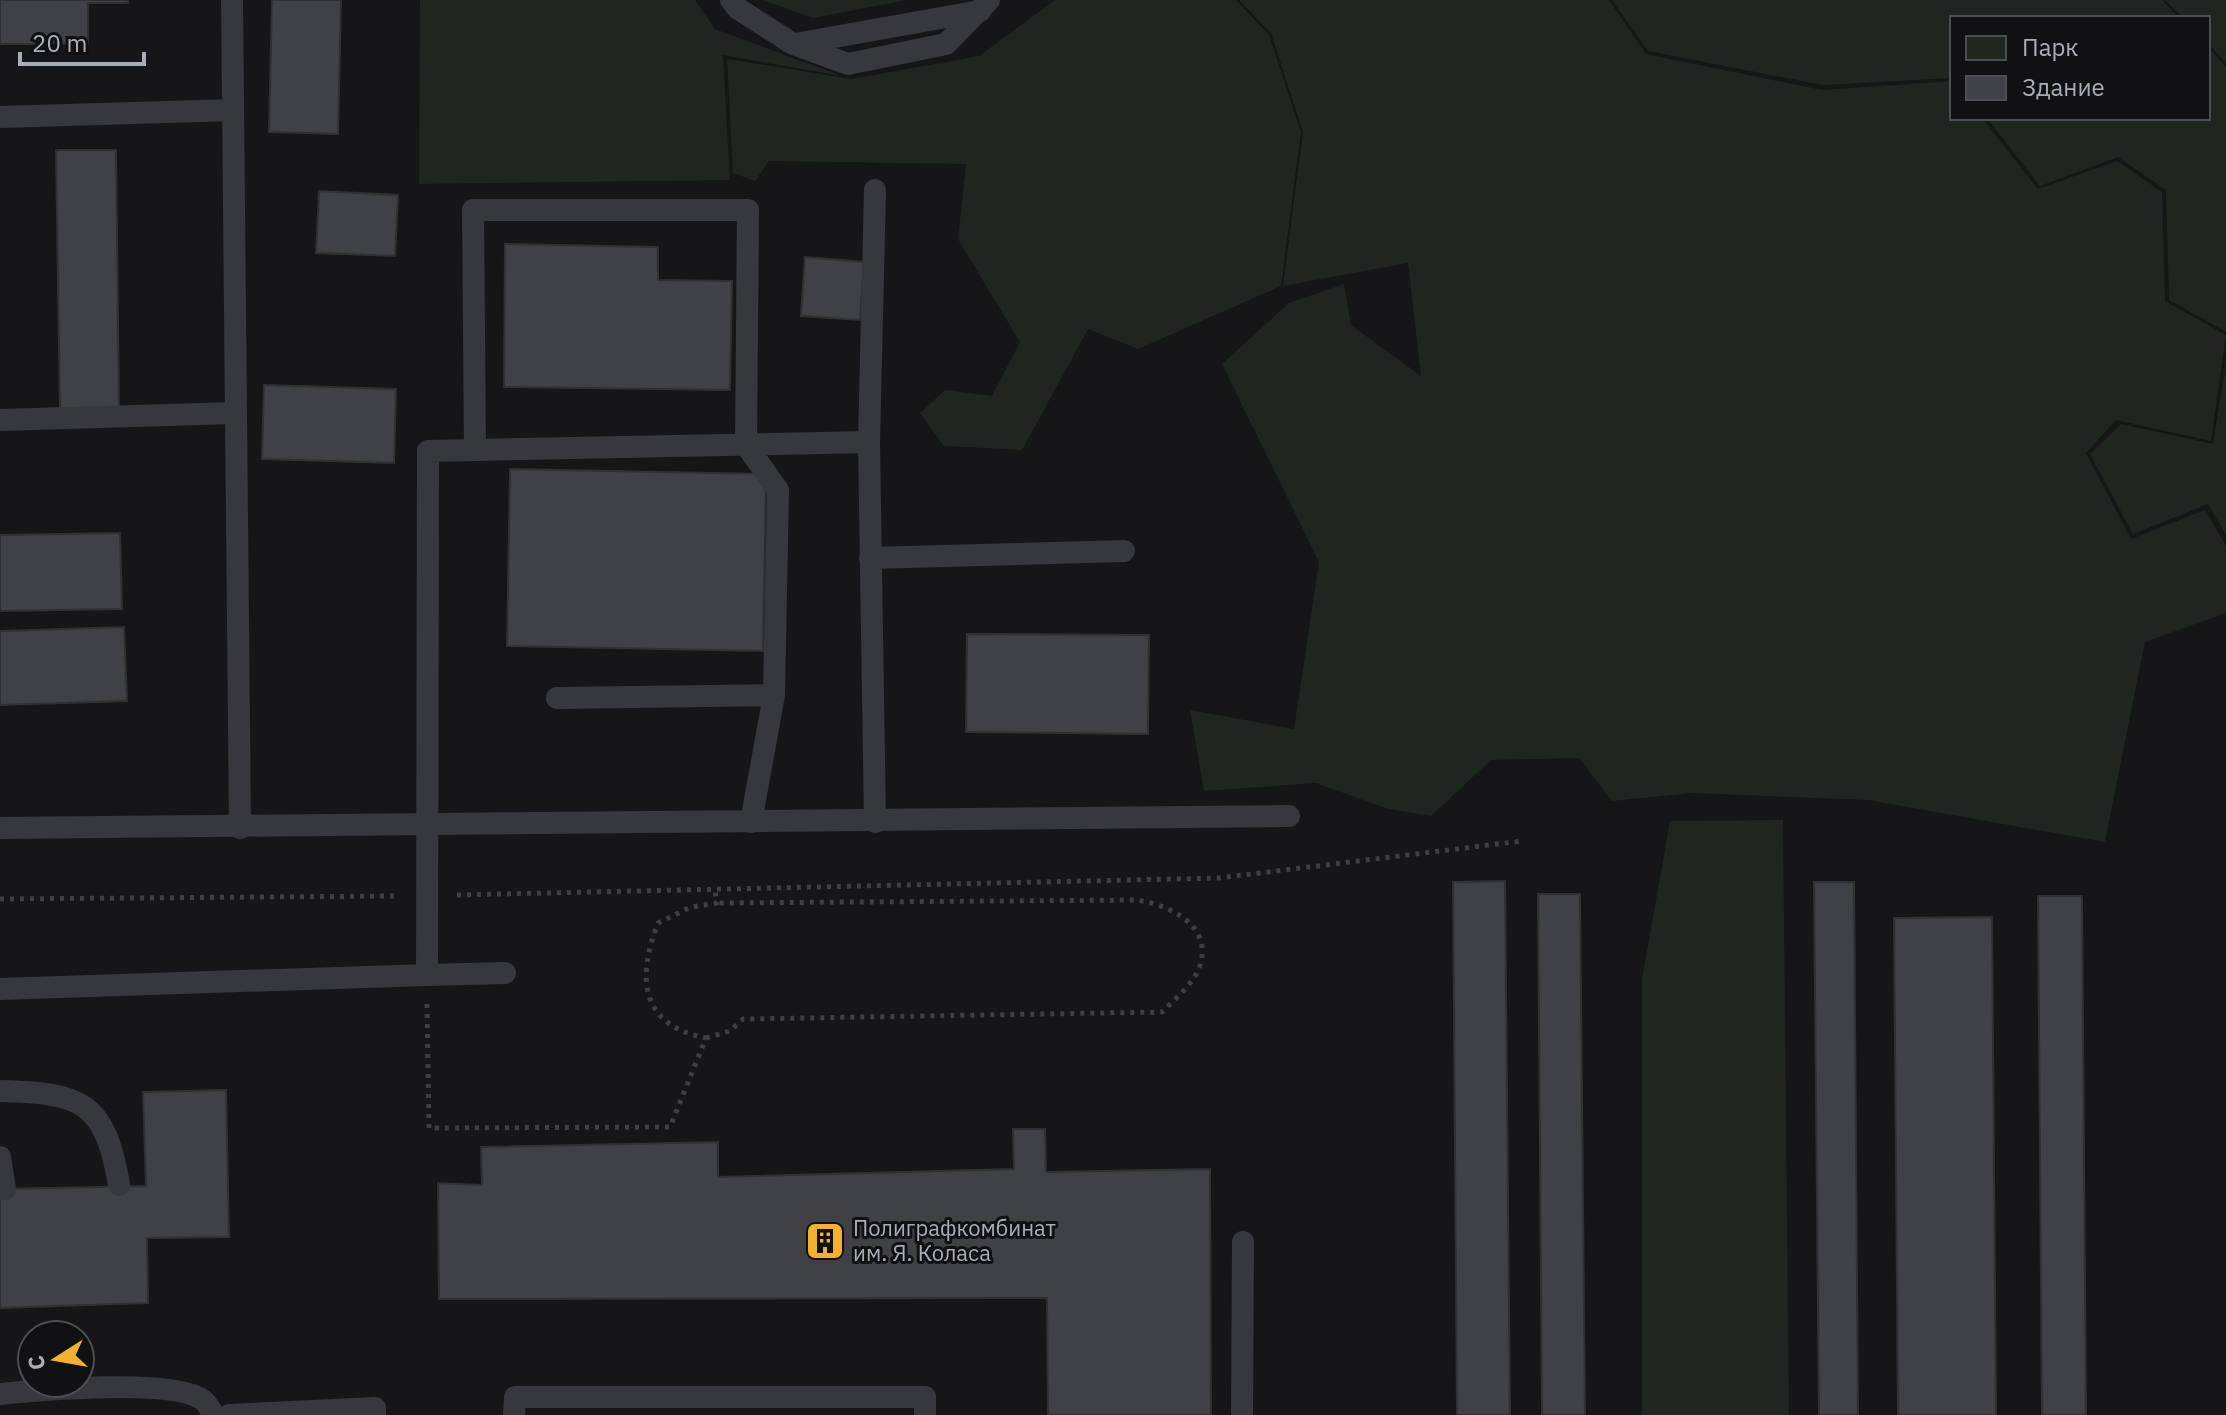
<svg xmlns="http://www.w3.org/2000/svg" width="2226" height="1415" viewBox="0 0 2226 1415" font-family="'IBM Plex Sans',sans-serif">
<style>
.green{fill:#1e261f}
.building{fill:#404145;stroke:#303034;stroke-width:2}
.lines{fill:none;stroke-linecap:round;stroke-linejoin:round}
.path{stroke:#3d3f44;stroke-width:5;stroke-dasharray:4 6;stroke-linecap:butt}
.lane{stroke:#37383d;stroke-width:22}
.labels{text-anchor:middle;stroke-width:6;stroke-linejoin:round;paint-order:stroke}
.poi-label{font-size:22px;fill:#a8adb8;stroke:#111113;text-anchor:start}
</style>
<rect width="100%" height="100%" fill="#161618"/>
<g class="green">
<polygon points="420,0 695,0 715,29 842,76 723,55 730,180 419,184"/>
<polygon points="762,0 907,0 813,18"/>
<polygon points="1055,0 1236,0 1269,35 1301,132 1281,286 1138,349 1088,329 1022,450 944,446 920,413 945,390 992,396 1020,342 958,239 966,164 769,161 755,181 733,173 727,59 852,79 979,56"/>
<polygon points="1239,0 1609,0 1646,54 1822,90 1952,81 1952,118 1982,118 2038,189 2117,161 2162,192 2165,301 2226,335 2211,441 2116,420 2086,453 2131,539 2205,510 2226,546 2226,613 2145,642 2105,842 1868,800 1693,793 1612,801 1579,758 1491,760 1431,816 1388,809 1316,783 1204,791 1190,710 1294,729 1319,562 1222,364 1289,303 1344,284 1351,325 1421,376 1408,263 1283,286 1303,132 1271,33"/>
<polygon points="1612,0 2162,0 2179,18 1952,18 1952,78 1823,85 1648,51"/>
<polygon points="2165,0 2226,0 2226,63 2208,43 2208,18 2183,18"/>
<polygon points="2208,47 2226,67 2226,332 2169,300 2166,190 2118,157 2040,186 1987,118 2208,118"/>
<polygon points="2226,364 2226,535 2208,504 2133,534 2090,454 2121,424 2213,444"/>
<polygon points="1783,820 1789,1415 1642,1415 1642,979 1670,821"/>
</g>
<g class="building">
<polygon points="0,0 128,0 128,3 88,3 88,44 0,44"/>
<polygon points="272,0 341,0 338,134 269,132"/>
<polygon points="56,150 116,150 119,411 60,412"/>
<polygon points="319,191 398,195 395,256 316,253"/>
<polygon points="505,244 658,247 658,280 732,281 730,390 504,387"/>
<polygon points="805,257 864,262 860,320 801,316"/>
<polygon points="264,385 396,389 394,463 262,459"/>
<polygon points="510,469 766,474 763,651 507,646"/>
<polygon points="120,533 122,609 0,611 0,535"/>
<polygon points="124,627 127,701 0,705 0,631"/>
<polygon points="967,634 1149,635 1148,734 966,732"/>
<polygon points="1505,881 1510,1415 1457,1415 1453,882"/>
<polygon points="1814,882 1854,882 1858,1415 1819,1415"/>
<polygon points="1538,894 1580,894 1585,1415 1542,1415"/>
<polygon points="2038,896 2082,896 2086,1415 2042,1415"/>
<polygon points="1992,917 1996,1415 1898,1415 1894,918"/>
<polygon points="226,1090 229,1237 147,1238 148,1303 0,1308 0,1189 146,1186 143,1092"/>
<polygon points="1013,1129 1045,1129 1046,1172 1210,1169 1211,1415 1048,1415 1047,1298 439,1299 438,1183 482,1185 481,1147 718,1142 718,1177 1014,1169"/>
</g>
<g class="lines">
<g class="path">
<polyline points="457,895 1219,878 1522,841"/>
<polyline points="0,899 395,896"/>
<path d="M427,1004L429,1128L670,1127L706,1038C639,1025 637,977 658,923L691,907L717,903L715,891"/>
<path d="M706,1038L730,1031L743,1019L1162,1012C1175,999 1197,981 1201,962C1210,923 1168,905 1137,900L717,903"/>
</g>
<g class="lane">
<polyline points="232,0 240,828"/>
<polyline points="731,0 737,8 793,44 848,64 946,44 989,0"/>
<polyline points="795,44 980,11"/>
<polyline points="0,117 233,110"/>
<polyline points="875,190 869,442 875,822"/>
<polyline points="0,420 235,413"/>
<polyline points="475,450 869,442"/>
<polyline points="870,558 1124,551"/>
<polyline points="557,698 774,695"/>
<polyline points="0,828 1289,816"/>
<polyline points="427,975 505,973"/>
<polyline points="0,989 427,975 428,451 475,450 473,210 748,210 746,445 778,490 774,695 751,822"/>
<path d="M0,1091C80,1093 105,1100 119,1185"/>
<polyline points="0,1157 5,1189"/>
<path d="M0,1394C40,1390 173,1378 203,1400C207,1403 211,1411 214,1415"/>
<polyline points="229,1415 375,1408 375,1415"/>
<polyline points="514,1415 515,1397 925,1397 925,1415"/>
<polyline points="1242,1415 1243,1242"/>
</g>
</g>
<defs>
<g id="building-square" transform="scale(2)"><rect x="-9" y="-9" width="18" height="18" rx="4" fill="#f2b134" stroke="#111113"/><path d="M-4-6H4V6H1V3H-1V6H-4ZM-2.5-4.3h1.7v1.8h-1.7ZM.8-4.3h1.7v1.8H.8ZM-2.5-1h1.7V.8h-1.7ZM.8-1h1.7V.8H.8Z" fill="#111"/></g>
</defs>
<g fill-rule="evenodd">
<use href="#building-square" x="825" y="1241"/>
</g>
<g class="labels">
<g class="poi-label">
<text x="853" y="1236">Полиграфкомбинат<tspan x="853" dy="25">им. Я. Коласа</tspan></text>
</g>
</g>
<rect x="1950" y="16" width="260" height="104" fill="#111113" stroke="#4d4f55" stroke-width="2"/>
<rect x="1966" y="36" width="40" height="24" fill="#1e261f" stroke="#4d4f55" stroke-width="2"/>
<text x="2022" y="56" font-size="24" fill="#a8adb8">Парк</text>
<rect x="1966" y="76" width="40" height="24" fill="#404145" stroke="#4d4f55" stroke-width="2"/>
<text x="2022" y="96" font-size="24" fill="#a8adb8">Здание</text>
<g transform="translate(56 1359) rotate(259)"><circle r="38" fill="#111113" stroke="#4d4f55" stroke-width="2"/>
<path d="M0-6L14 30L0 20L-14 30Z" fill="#f2b134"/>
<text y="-12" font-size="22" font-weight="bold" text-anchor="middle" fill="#a8adb8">С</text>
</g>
<path d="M20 52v12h124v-12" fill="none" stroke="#a8adb8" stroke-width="4"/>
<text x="32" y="52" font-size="24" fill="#a8adb8" stroke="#111113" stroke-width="6" paint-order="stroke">20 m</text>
</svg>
